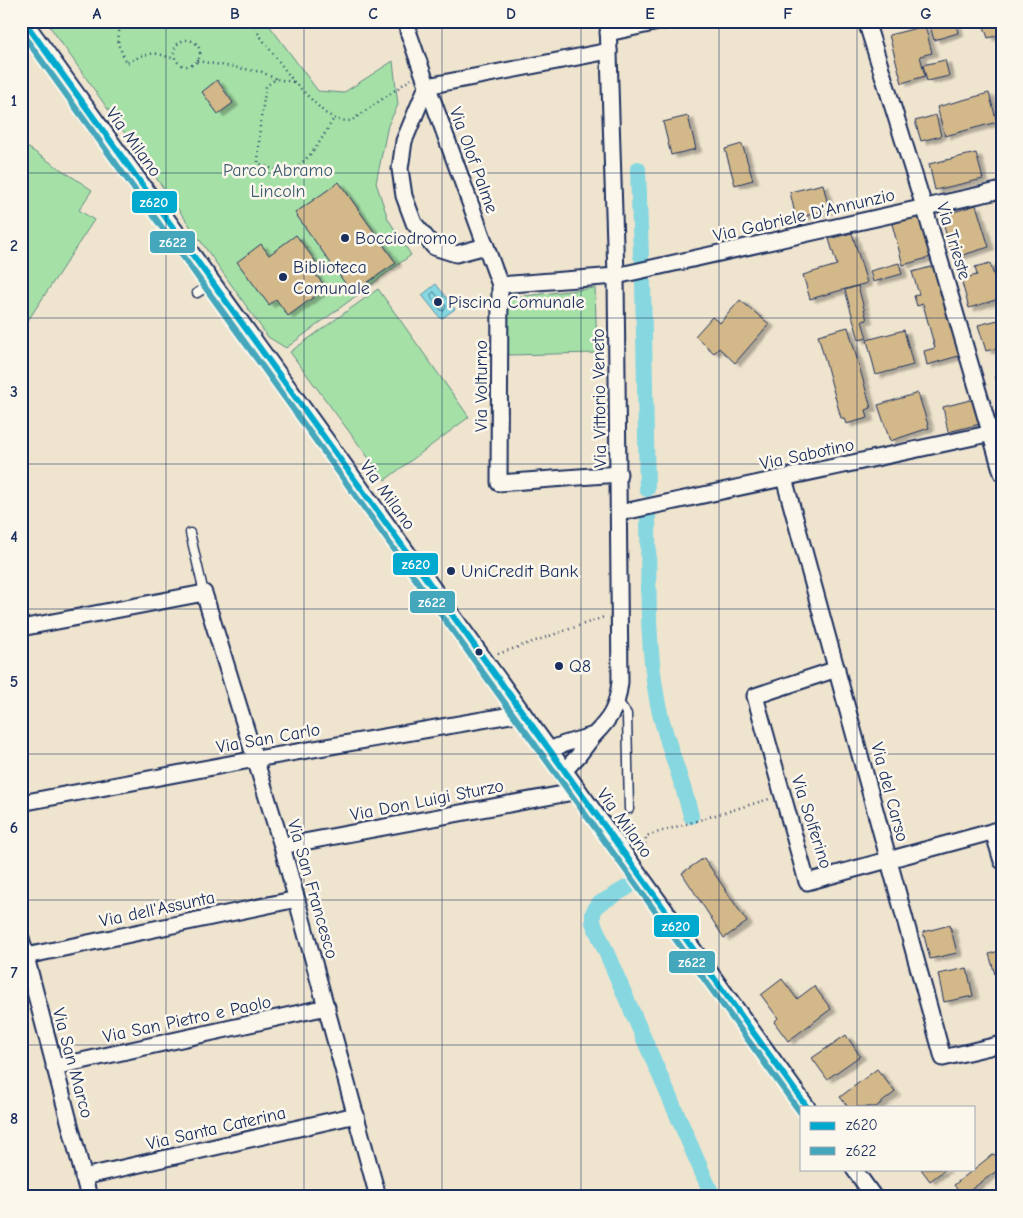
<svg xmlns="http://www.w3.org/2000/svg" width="1023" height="1218" viewBox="0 0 1023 1218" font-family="'Comic Neue',sans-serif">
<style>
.green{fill:#a5e1a7;stroke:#608882}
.water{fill:#86d7e0;stroke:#5b94ac}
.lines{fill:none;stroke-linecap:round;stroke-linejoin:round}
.shore{stroke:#467292;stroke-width:1}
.canal{stroke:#86d7e0;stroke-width:16}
.building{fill:#d3b989;stroke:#1b2f5e;filter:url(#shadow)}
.service-casing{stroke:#1b2f5e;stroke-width:11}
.minor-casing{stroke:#1b2f5e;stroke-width:19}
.path{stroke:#1b2f5e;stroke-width:2.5;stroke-dasharray:1 4;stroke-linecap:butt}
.service{stroke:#fbf7ec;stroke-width:8}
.minor{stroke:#fbf7ec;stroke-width:15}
.bus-1-casing{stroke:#fbf7ec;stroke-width:10}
.bus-2-casing{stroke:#fbf7ec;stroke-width:10}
.bus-1{stroke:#00a9ce;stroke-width:6}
.bus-2{stroke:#44a7bc;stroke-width:6}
.grid{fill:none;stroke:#1b2f5e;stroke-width:1;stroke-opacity:0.55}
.poi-dot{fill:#1b2f5e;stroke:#fbf7ec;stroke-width:2}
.labels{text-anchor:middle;stroke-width:5;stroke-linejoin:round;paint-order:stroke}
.street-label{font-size:18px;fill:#1b2f5e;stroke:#fbf7ec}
.park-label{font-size:18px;fill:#3e5c70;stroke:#fbf7ec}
.poi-label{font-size:18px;fill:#1b2f5e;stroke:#fbf7ec;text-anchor:start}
.line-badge{stroke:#fbf7ec;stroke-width:2}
.badge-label{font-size:14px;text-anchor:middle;font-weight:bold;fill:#fff}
.neatline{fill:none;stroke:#1b2f5e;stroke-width:2}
.grid-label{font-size:16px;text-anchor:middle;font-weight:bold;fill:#1b2f5e}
</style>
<defs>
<filter id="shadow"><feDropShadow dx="5.5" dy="3" stdDeviation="1" flood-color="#0004"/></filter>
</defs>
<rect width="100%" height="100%" fill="#efe4ce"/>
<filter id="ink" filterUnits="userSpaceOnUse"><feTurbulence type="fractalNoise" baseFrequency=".02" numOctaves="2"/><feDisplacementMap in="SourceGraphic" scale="10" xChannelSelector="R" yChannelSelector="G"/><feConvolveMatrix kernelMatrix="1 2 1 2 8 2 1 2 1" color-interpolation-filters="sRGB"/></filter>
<g filter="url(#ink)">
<g class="green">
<polygon points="46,21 266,21 318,91 343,93 393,61 398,105 388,125 376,183 388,219 411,255 286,348 268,337"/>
<polygon points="21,143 92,190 79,210 94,220 21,331"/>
<polygon points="595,288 597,353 507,355 506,298"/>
<polygon points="378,289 469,417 385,480 290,352"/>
</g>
<polygon class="water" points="436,284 455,309 441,319 422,295"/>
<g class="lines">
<polygon class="shore" points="434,292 446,306 444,311 441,310 431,297 431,295"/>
<g class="canal">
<polyline points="638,169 641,256"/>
<polyline points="643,283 647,489"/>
<path d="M648,517C649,577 646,639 657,699C664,739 682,777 691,816"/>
<polyline points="628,887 597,905 593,913 593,922 713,1197"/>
</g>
</g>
<g class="building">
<polygon points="934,21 955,21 958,33 934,40 929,22"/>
<polygon points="982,21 1002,21 1002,34 988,38"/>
<polygon points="925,26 932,53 920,56 925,76 902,83 889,35"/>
<polygon points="945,60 949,76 927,81 923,65"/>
<polygon points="217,80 233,103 218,114 202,92"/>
<polygon points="989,93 997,122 945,136 937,107"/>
<polygon points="936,115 941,136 921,141 915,121"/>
<polygon points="688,116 696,149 671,155 663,122"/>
<polygon points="742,144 753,180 735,185 725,149"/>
<polygon points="976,153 983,179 935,190 929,164"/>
<polygon points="339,182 396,263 352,293 295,213"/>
<polygon points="823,184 829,210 796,218 790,192"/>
<polygon points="976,205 989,247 953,258 941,216"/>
<polygon points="920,216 931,257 903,265 892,224"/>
<polygon points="852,233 867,283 810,299 803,275 837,265 829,239"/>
<polygon points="296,235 316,262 310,267 326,288 288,316 276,299 269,305 237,262 261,244 269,255"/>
<polygon points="899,263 902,274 873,282 870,271"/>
<polygon points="990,263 995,279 1001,277 1002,286 999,287 1002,298 969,308 961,279 977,275 975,267"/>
<polygon points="938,265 962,355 927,365 924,351 935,348 923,304 917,306 914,296 919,294 912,272"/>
<polygon points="858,286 867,320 862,321 867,338 859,340 845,290"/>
<polygon points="740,300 769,324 735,363 719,348 714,353 695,336 712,317 720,323"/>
<polygon points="1002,319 1002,347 986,351 978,325"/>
<polygon points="848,327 871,408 866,410 868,418 846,424 844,418 841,418 818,335"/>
<polygon points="904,330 913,365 876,375 867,340"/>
<polygon points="1002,373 1002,398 995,375"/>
<polygon points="918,393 929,428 890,441 878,405"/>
<polygon points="974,399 980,424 948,432 943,407"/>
<polygon points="704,858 747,922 724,938 682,873"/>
<polygon points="950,925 957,953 930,959 923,932"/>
<polygon points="1002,950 1002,980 997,981 989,954"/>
<polygon points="967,968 973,996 944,1002 938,974"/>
<polygon points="782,979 797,999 814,986 831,1009 788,1041 774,1022 778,1018 761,995"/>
<polygon points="846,1035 860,1056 827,1079 812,1058"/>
<polygon points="877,1069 895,1092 876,1107 848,1107 840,1097"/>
<polygon points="993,1154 1002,1159 1002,1172 998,1170 962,1196 954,1185"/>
<polygon points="921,1169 946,1169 930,1181"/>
</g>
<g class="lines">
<g class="service-casing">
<g id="service">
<polyline points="197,293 213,283"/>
<polyline points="190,533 204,593"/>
<polyline points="618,701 627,714 629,809"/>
</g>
</g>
<g class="minor-casing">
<g id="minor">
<polyline points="24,21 807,1107"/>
<polyline points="409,21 408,31 422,71 500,285 499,483 619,474"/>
<polyline points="866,21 927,216 1002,473"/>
<polyline points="608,33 663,21"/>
<polyline points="427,86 404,141 400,169 404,196 414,223 434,247 456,254 486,246"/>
<polyline points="427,86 609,51"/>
<polyline points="500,285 616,276 1002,190"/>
<polyline points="784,478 943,1058 1002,1044"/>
<polyline points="619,513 1002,431"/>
<polyline points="21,628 204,593 282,846 378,1197"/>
<polyline points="837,669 755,696 807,882 1002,829"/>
<path d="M594,735C612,717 617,707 620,682L616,276L608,21"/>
<polyline points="549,750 564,744 594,735 578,756 564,771"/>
<polyline points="21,803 256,759 523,713"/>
<polyline points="993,831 1002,861"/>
<polyline points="282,846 579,791"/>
<polyline points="21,938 89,1197"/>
<polyline points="26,956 297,899"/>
<polyline points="54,1067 327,1007"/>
<polyline points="854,1169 874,1197"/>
<polyline points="83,1177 356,1115"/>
</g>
</g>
<g class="path">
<path d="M120,21L118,44L127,63C137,58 146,52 158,54C164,55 168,58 175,58"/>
<polyline points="249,21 294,82 325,113 338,120 351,121 411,79"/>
<circle cx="187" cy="53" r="13"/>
<polyline points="197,61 262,72 276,79"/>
<path d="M293,82L276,79L266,86L260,125L258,163C265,166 273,170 280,170C306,172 323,136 334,118"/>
<polyline points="498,654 604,617"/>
<polyline points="644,854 646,836 769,799"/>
</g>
<use href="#service" class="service"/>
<use href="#minor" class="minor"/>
<g class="bus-1-casing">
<polyline id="bus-1" points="24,21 807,1107"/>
</g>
<g class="bus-2-casing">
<polyline id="bus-2" points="21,32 800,1112"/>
</g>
<use href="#bus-1" class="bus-1"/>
<use href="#bus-2" class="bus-2"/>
</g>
</g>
<path class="grid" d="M166,21V1197M304,21V1197M442,21V1197M581,21V1197M719,21V1197M857,21V1107M21,173H1002M21,318H1002M21,464H1002M21,609H1002M21,754H1002M21,900H1002M21,1045H1002M857,1169V1197"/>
<g class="poi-dot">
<circle cx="345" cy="238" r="5"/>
<circle cx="283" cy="277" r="5"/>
<circle cx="438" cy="302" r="5"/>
<circle cx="451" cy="571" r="5"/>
<circle cx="479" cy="652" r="4.5"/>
<circle cx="559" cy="666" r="5"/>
</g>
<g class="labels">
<g class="street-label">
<text transform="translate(134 142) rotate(54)" y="6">Via Milano</text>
<text transform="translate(474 160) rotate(70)" y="6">Via Olof Palme</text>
<text transform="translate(804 215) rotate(-13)" y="6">Via Gabriele D'Annunzio</text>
<text transform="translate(954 241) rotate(73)" y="6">Via Trieste</text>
<text transform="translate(481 386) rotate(-90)" y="6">Via Volturno</text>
<text transform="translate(599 398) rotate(-91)" y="6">Via Vittorio Veneto</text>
<text transform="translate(807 454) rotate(-12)" y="6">Via Sabotino</text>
<text transform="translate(388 495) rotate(54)" y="6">Via Milano</text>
<text transform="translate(268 738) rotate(-10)" y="6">Via San Carlo</text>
<text transform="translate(890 792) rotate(75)" y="6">Via del Carso</text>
<text transform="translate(427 800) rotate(-11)" y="6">Via Don Luigi Sturzo</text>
<text transform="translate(812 822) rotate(72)" y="6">Via Solferino</text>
<text transform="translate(625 823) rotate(54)" y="6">Via Milano</text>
<text transform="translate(313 889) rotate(74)" y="6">Via San Francesco</text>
<text transform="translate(157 909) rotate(-12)" y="6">Via dell'Assunta</text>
<text transform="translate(187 1019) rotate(-12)" y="6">Via San Pietro e Paolo</text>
<text transform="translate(73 1063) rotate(75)" y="6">Via San Marco</text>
<text transform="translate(216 1128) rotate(-13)" y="6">Via Santa Caterina</text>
</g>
<g class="park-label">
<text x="278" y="176">Parco Abramo<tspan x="278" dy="21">Lincoln</tspan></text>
</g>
<g class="poi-label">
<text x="355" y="244">Bocciodromo</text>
<text x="293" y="273">Biblioteca<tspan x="293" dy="21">Comunale</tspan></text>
<text x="448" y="308">Piscina Comunale</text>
<text x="461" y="577">UniCredit Bank</text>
<text x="569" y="672">Q8</text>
</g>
</g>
<g class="line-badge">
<rect x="131" y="190" width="47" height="24" rx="5" fill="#00a9ce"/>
<rect x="149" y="230" width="47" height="24" rx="5" fill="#44a7bc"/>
<rect x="392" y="552" width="47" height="24" rx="5" fill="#00a9ce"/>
<rect x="409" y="590" width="47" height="24" rx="5" fill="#44a7bc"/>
<rect x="653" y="914" width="47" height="24" rx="5" fill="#00a9ce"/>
<rect x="668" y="950" width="48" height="24" rx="5" fill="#44a7bc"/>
</g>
<g class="badge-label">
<text x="154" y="207">z620</text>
<text x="173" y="247">z622</text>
<text x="416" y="569">z620</text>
<text x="432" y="607">z622</text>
<text x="676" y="931">z620</text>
<text x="692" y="967">z622</text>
</g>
<rect width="1023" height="1218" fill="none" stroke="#fbf7ec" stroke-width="55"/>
<rect x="800" y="1106" width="175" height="65" fill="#fbf7ec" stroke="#a1a7b3"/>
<rect x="810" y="1122" width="25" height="8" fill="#00a9ce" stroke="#a1a7b3"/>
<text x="846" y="1130" font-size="15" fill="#1b2f5e">z620</text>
<rect x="810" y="1147" width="25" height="8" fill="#44a7bc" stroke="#a1a7b3"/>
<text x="846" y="1156" font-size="15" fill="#1b2f5e">z622</text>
<rect x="28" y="28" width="968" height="1162" class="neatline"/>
<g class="grid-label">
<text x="97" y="19">A</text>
<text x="235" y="19">B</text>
<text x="373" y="19">C</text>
<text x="511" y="19">D</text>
<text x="650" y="19">E</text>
<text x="788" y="19">F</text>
<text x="926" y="19">G</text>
<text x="14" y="106">1</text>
<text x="14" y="251">2</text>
<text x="14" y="397">3</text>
<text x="14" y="542">4</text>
<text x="14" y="687">5</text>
<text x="14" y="833">6</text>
<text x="14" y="978">7</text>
<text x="14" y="1124">8</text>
</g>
</svg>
